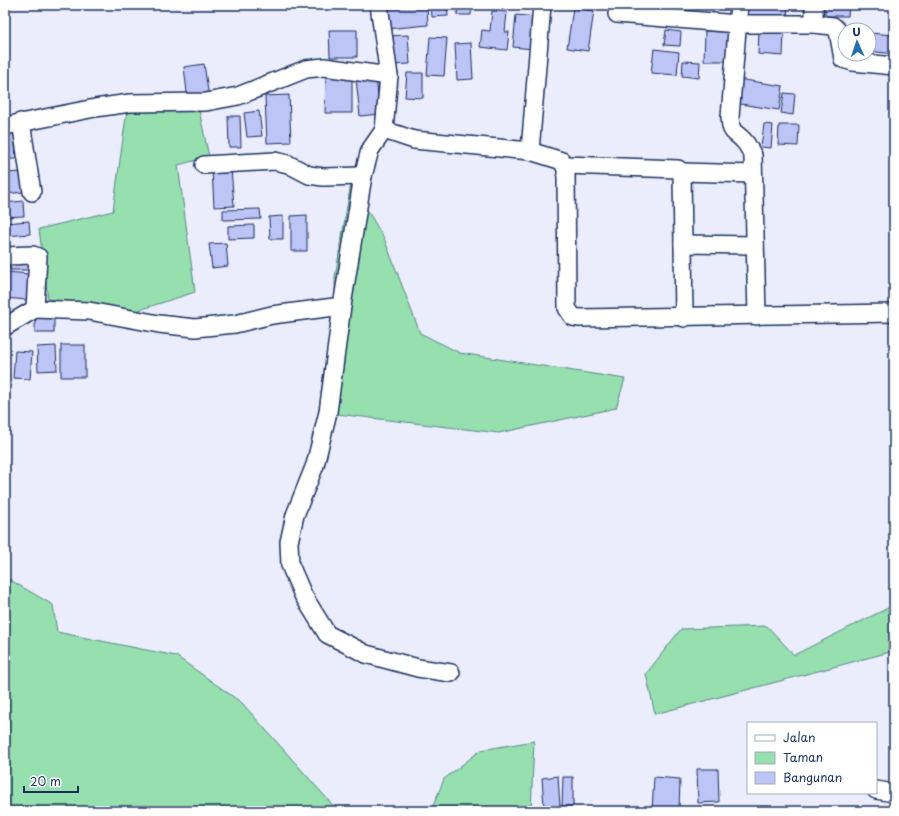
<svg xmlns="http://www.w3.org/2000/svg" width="899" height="816" viewBox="0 0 899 816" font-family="'Playpen Sans',sans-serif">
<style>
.green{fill:#96dfaf;stroke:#588786}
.building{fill:#bdc4f6;stroke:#1b2f5e}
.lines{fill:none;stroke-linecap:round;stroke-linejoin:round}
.street-casing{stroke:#1b2f5e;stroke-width:20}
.street{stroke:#fff;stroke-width:17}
</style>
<rect width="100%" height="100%" fill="#ebedfc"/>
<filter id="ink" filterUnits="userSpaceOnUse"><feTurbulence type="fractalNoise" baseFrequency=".025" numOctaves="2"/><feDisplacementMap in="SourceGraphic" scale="8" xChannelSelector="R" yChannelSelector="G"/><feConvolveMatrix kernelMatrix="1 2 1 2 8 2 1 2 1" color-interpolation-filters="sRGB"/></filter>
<g filter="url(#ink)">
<g class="green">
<polygon points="197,101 209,157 178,165 195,292 136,311 48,299 39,229 113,211 127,109"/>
<polygon points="351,183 384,238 420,333 460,353 625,379 616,408 499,433 337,414 335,277"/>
<polygon points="5,577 53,605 57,632 176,656 242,703 338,811 5,811"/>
<polygon points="894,605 894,651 655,714 646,674 681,629 767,626 794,655"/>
<polygon points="534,741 531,811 431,811 444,779 481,750"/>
</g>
<g class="building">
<polygon points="384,5 427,5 428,25 386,29"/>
<polygon points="431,5 447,5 448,16 432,17"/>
<polygon points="458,5 472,5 471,15 457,15"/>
<polygon points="632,5 652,5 651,9"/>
<polygon points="663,5 683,5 682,18 662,17"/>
<polygon points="744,5 788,5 787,18 743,17"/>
<polygon points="825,5 849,5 848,16 825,16"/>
<polygon points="573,8 594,11 588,51 567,48"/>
<polygon points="492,11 507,12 505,32 509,32 507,50 480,47 482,30 490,31"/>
<polygon points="516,15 537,17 533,49 513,47"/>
<polygon points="329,30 357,30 357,57 330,57"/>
<polygon points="666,30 681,32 680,46 664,45"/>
<polygon points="705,31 731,31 730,61 704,61"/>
<polygon points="759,31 784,32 783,56 758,54"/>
<polygon points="869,33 894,35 894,54 869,51"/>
<polygon points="408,35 410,64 389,65 388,36"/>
<polygon points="430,37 447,38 444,76 427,75"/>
<polygon points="471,43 473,79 457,80 455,44"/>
<polygon points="654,49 679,52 677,75 651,73"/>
<polygon points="683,61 700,62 699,78 682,76"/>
<polygon points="204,64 209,98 188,101 184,67"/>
<polygon points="407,73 423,73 423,98 405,97"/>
<polygon points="326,74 352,75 352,113 325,113"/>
<polygon points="376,77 380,114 360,116 356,79"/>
<polygon points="738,79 783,86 779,110 734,103"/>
<polygon points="784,93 795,94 793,115 781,113"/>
<polygon points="289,95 291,142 267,143 265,96"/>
<polygon points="259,111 262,136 247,137 244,113"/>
<polygon points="228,116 240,116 241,147 229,147"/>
<polygon points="764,124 773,125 771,148 761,147"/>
<polygon points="779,125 799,125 798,146 778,145"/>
<polygon points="5,131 14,131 16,159 5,159"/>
<polygon points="231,168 234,206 214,207 212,170"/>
<polygon points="22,172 24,192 5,194 5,173"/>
<polygon points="23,201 24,216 5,217 5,203"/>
<polygon points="260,209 261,219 223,220 223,210"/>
<polygon points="307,215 307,251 291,251 291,216"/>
<polygon points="283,216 283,239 270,239 269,217"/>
<polygon points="29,221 30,234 5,236 5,223"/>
<polygon points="254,225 254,238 228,239 228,226"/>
<polygon points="226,243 228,266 212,268 209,244"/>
<rect x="10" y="261" width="20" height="9"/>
<polygon points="7,272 29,274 27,300 5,298"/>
<rect x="35" y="315" width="19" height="18"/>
<rect x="61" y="345" width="24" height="32"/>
<polygon points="56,346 57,370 38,371 37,347"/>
<polygon points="15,351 32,352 30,379 13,378"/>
<polygon points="697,769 718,769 719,802 698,803"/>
<polygon points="558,776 560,806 544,807 542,778"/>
<polygon points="563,777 573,777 573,806 562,806"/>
<polygon points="654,777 680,779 679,811 652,811"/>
<polygon points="627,809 627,811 606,811 605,810"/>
</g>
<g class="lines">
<g class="street-casing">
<g id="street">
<path d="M739,5L730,117C731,135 734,130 744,141C748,145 750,151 753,155L757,316"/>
<polyline points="814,5 814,24 833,26 838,31 843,59 853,62 894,66"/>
<polyline points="617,14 737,24 814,24"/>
<polyline points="21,122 32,192"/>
<polyline points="5,126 95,108 130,103 206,102 238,96 306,69 324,67 389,76"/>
<polyline points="384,130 414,140 530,151 562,161 566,169 567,308 573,317 580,318 894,313"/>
<polyline points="530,151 542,5"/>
<polyline points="204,165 275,161 288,164 309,175 323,177 363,176"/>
<polyline points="565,165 678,169 682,172 684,318"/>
<polyline points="682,172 753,174"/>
<polyline points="683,244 755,245"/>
<polyline points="5,256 33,255 38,257 35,309 89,311 159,324 195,328 235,324 272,315 342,306 363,176 370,150 384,130 389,76 379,5"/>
<polyline points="342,306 328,412 315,465 295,515 289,542 290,565 303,595 327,634 366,654 418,668 451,673"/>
<polyline points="6,326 35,309"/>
<polyline points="876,790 894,793"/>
</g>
</g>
<use href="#street" class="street"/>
</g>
</g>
<rect width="899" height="816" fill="none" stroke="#fff" stroke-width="20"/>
<rect x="10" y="10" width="879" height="796" fill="none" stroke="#1b2f5e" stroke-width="1.5" filter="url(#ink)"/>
<rect x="747" y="722" width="130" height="72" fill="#ffffff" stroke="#a4acbf"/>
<rect x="755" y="735" width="20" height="6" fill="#ffffff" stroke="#a4acbf"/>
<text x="783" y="742" font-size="12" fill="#1b2f5e">Jalan</text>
<rect x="755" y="752" width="20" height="12" fill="#96dfaf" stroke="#a4acbf"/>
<text x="783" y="762" font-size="12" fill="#1b2f5e">Taman</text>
<rect x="755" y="772" width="20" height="12" fill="#bdc4f6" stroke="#a4acbf"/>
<text x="783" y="782" font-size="12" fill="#1b2f5e">Bangunan</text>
<g transform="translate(857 42) rotate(357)"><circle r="19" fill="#ffffff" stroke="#a4acbf"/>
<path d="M0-3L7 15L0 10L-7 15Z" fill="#1f6fb2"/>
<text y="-6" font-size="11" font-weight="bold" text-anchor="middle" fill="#1b2f5e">U</text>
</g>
<path d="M24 786v6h54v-6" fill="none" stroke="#1b2f5e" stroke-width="2"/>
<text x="30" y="786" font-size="12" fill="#1b2f5e" stroke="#ffffff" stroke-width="3" paint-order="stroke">20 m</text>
</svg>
